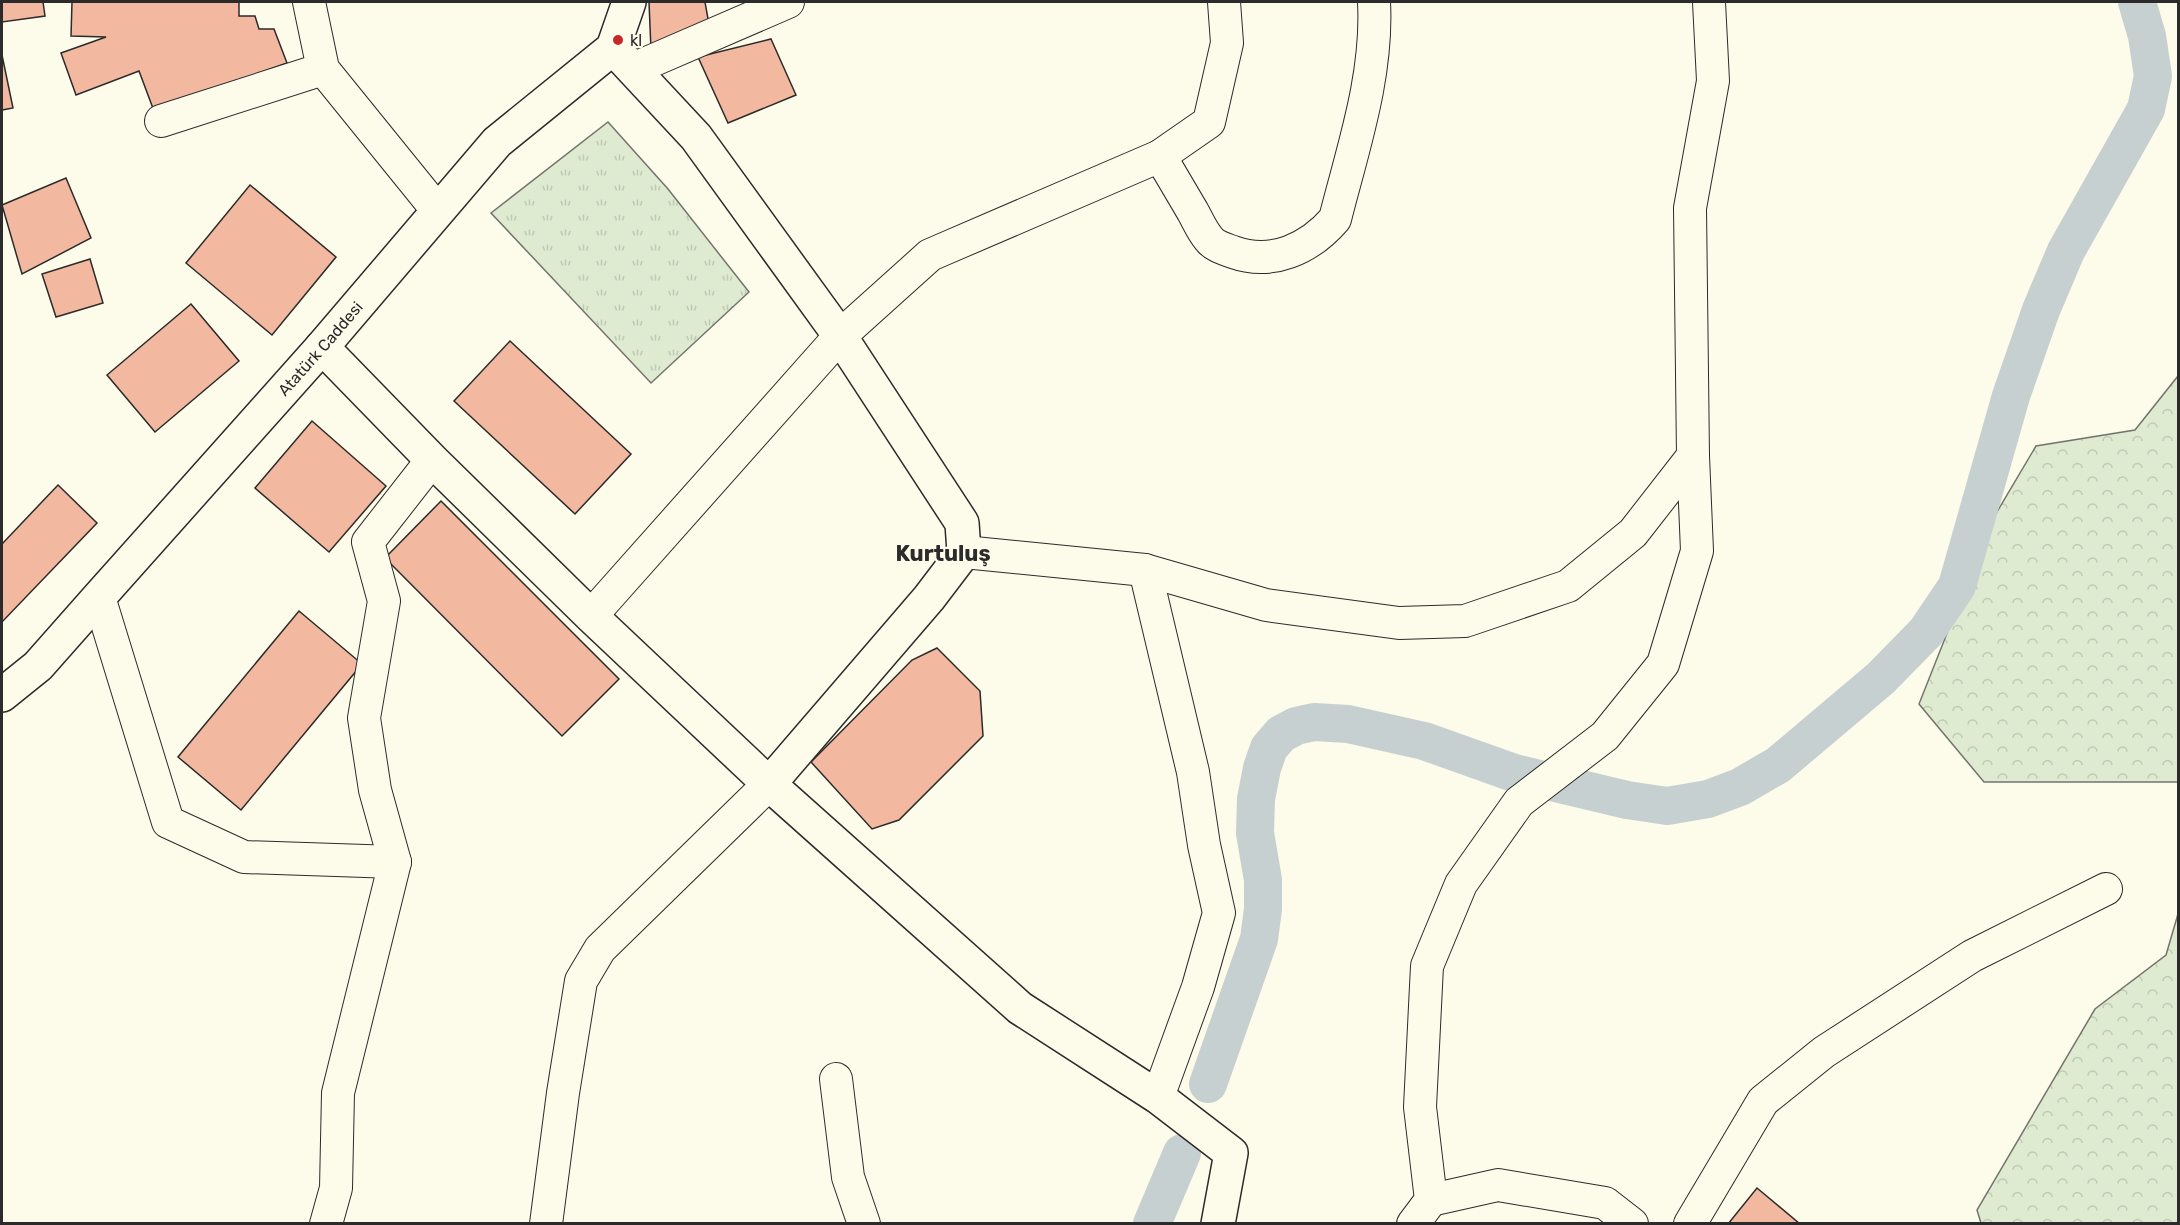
<svg xmlns="http://www.w3.org/2000/svg" width="2180" height="1225" viewBox="0 0 2180 1225" font-family="Rubik,sans-serif">
<style>
.grass{fill:url(#grass-tufts);stroke:#74746e;stroke-width:1.5}
.forest{fill:url(#forest-crowns);stroke:#74746e;stroke-width:1.5}
.lines{fill:none;stroke-linecap:round;stroke-linejoin:round}
.canal{stroke:#c7d0d0;stroke-width:38}
.building{fill:#f2b8a0;stroke:#2b2b2b;stroke-width:1.5}
.minor-casing{stroke:#2b2b2b;stroke-width:34}
.tertiary-casing{stroke:#2b2b2b;stroke-width:36}
.secondary-casing{stroke:#2b2b2b;stroke-width:36}
.minor{stroke:#fdfbea;stroke-width:32}
.tertiary{stroke:#fdfbea;stroke-width:33}
.secondary{stroke:#fdfbea;stroke-width:33}
.poi-dot{fill:#c62828;stroke:#fdfbea;stroke-width:2}
.labels{text-anchor:middle;stroke-width:4.5;stroke-linejoin:round;paint-order:stroke}
.poi-label{font-size:16px;fill:#2b2b2b;stroke:#fdfbea;text-anchor:start}
.street-label{font-size:16px;fill:#2b2b2b;stroke:#fdfbea}
.district-label{font-size:22px;font-weight:bold;fill:#2b2b2b;stroke:#fdfbea}
</style>
<defs>
<pattern id="grass-tufts" width="24" height="20" patternUnits="userSpaceOnUse" patternTransform="scale(1.5)"><rect width="24" height="20" fill="#deebd1"/><path d="M3 7l-1-3M5 7V3M7 7l1-3M15 17l-1-3M17 17v-4M19 17l1-3" fill="none" stroke="#bfcab4"/></pattern>
<pattern id="forest-crowns" width="20" height="18" patternUnits="userSpaceOnUse" patternTransform="scale(1.5)"><rect width="20" height="18" fill="#deebd1"/><path d="M2 6a3 3 0 1 1 6 0M12 15a3 3 0 1 1 6 0" fill="none" stroke="#bfcab4"/></pattern>
</defs>
<rect width="100%" height="100%" fill="#fdfbea"/>
<polygon class="grass" points="608,122 668,189 749,292 651,383 491,213"/>
<g class="forest">
<polygon points="2178,376 2178,782 1984,782 1919,704 1991,522 2036,446 2135,430"/>
<polygon points="2178,914 2178,1223 1981,1223 1977,1210 2095,1009 2166,955"/>
</g>
<g class="lines">
<g class="canal">
<polyline points="1208,1084 1259,939 1263,909 1263,880 1255,833 1256,799 1262,768 1269,748 1281,734 1296,726 1314,722 1348,724 1424,741 1514,773 1627,800 1667,806 1708,799 1740,787 1778,765 1881,678 1926,632 1957,586 2011,396 2041,310 2066,251 2146,109 2153,76 2147,36 2137,2"/>
<polyline points="1152,1224 1182,1153"/>
</g>
</g>
<g class="building">
<polygon points="2,2 43,2 45,16 2,22"/>
<polygon points="72,2 239,2 239,16 255,16 259,29 274,29 287,63 154,111 139,71 76,95 61,53 106,37 71,36"/>
<polygon points="649,2 705,2 710,30 651,50"/>
<polygon points="771,39 796,95 728,123 698,57"/>
<polygon points="2,55 13,108 2,110"/>
<polygon points="66,178 91,238 22,274 2,205"/>
<polygon points="250,185 336,257 272,335 186,263"/>
<polygon points="90,259 103,303 56,317 42,274"/>
<polygon points="191,304 239,361 155,432 107,375"/>
<polygon points="510,341 631,454 575,514 454,401"/>
<polygon points="312,421 386,486 329,552 255,488"/>
<polygon points="58,485 97,523 2,622 2,544"/>
<polygon points="441,501 619,679 562,736 385,558"/>
<polygon points="299,611 362,664 241,810 178,757"/>
<polygon points="937,648 980,691 983,736 899,820 872,829 811,762 912,660"/>
<polygon points="1757,1188 1800,1224 1728,1224"/>
</g>
<g class="lines">
<g class="minor-casing">
<g id="minor">
<polyline points="309,2 323,69 438,211"/>
<polyline points="633,69 788,2"/>
<polyline points="161,121 323,69"/>
<path d="M1160,156C1171,175 1182,193 1193,212C1198,221 1202,231 1209,239C1214,246 1225,249 1233,252C1272,266 1309,249 1335,219C1353,148 1378,76 1374,2"/>
<polyline points="964,552 1145,570 1266,605 1399,623 1465,621 1568,586 1633,533 1693,456 1690,208 1713,81 1709,2"/>
<polyline points="1145,570 1193,772 1204,845 1219,913 1198,987 1158,1097"/>
<polyline points="99,597 168,822 244,857 395,862"/>
<polyline points="591,616 840,336 930,255 1160,156 1209,122 1227,43 1224,2"/>
<polyline points="836,1079 848,1177 864,1224"/>
<polyline points="1431,1200 1498,1185 1605,1203 1632,1224"/>
<polyline points="326,1224 336,1188 338,1093 395,862 375,790 364,718 384,601 368,542 432,460"/>
<polyline points="546,1224 563,1093 581,981 600,949 769,784"/>
<polyline points="1413,1224 1431,1200 1420,1107 1427,966 1461,884 1519,802 1605,736 1663,664 1697,551 1693,456"/>
<polyline points="1690,1224 1763,1101 1824,1052 1972,956 2106,889"/>
</g>
</g>
<g class="tertiary-casing">
<g id="tertiary">
<polyline points="613,48 696,137 840,336 962,523 964,552 929,598 769,784"/>
<polyline points="322,347 432,460 591,616 769,784 1020,1008 1158,1097 1231,1153 1218,1224"/>
</g>
</g>
<g class="secondary-casing">
<g id="secondary">
<path id="s1" d="M2,695L38,666L99,597L322,347L497,142L613,48L629,2"/>
</g>
</g>
<use href="#minor" class="minor"/>
<use href="#tertiary" class="tertiary"/>
<use href="#secondary" class="secondary"/>
</g>
<circle class="poi-dot" cx="618" cy="40" r="6"/>
<g class="labels">
<g class="poi-label">
<text x="630" y="46">kl</text>
</g>
<g class="street-label">
<text dy="6" stroke="none"><textPath href="#s1" startOffset="471">Atatürk Caddesi</textPath></text>
</g>
<g class="district-label">
<text x="943" y="561">Kurtuluş</text>
</g>
</g>
<rect width="2180" height="1225" fill="none" stroke="#2b2b2b" stroke-width="6"/>
</svg>
